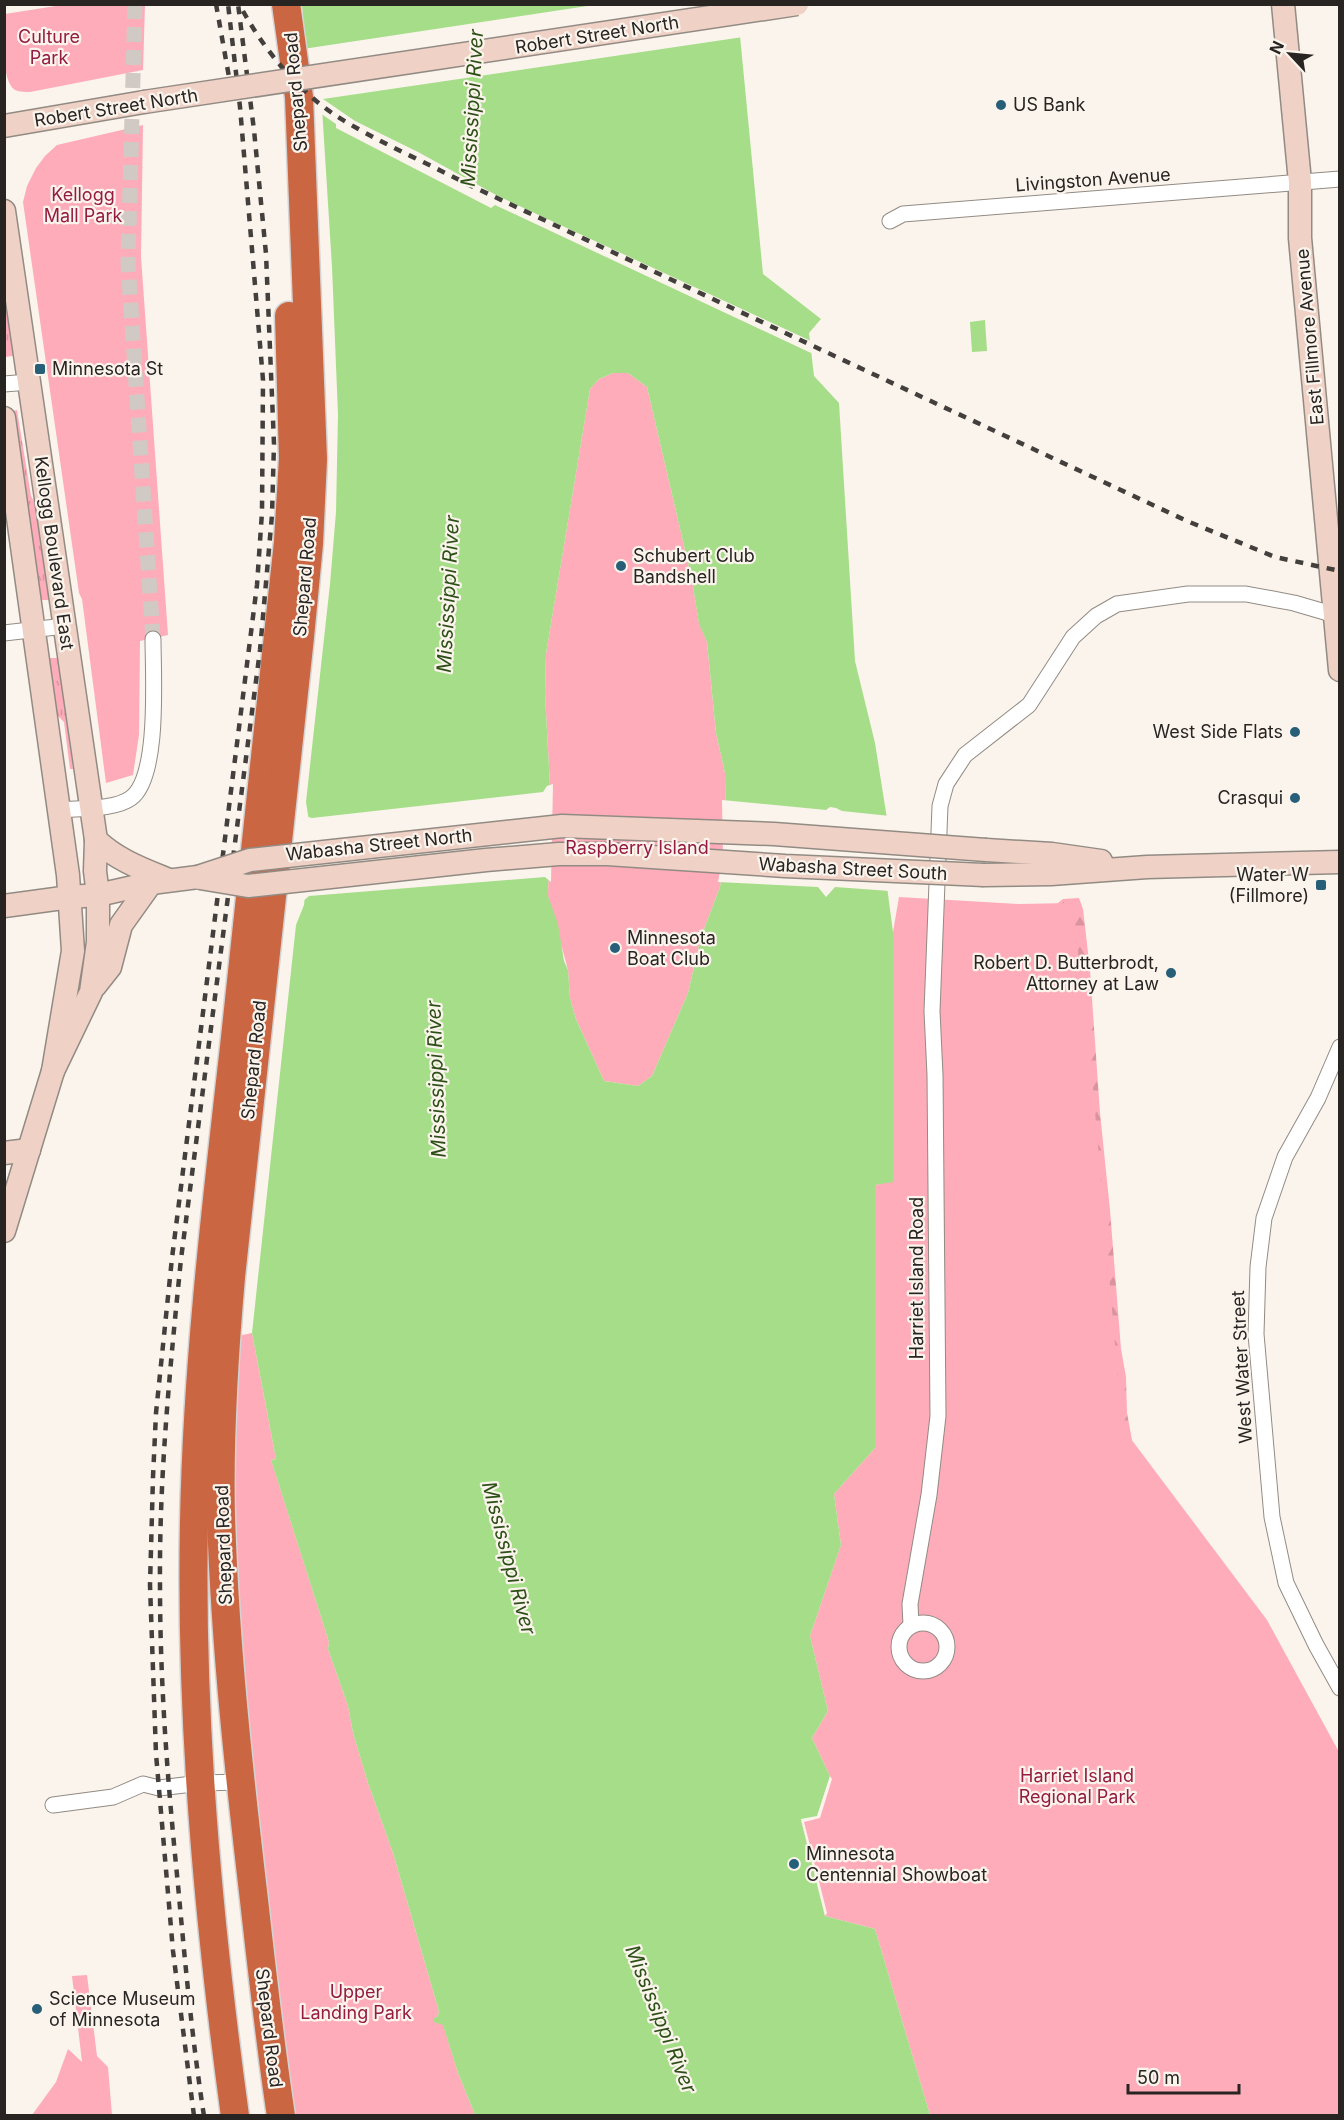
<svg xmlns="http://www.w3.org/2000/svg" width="1344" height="2120" viewBox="0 0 1344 2120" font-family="Inter,sans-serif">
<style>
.grass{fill:url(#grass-tufts)}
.forest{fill:url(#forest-firs)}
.park{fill:#feacba}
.water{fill:#a6dd89;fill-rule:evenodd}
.pier{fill:#fbf4ec}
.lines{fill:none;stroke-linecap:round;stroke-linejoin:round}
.street-tunnel{stroke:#d1cac4;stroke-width:15;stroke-dasharray:15 8;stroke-linecap:butt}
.street-casing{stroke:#928b84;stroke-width:17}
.secondary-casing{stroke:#928b84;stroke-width:25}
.highway-casing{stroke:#d4d3d3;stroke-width:31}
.street{stroke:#fff;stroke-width:15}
.secondary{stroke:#efd1c6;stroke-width:22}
.highway{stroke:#cb6642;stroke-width:28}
.rail{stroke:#423f3c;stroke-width:4.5;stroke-dasharray:8 8;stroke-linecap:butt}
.secondary-bridge-casing{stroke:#928b84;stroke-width:25;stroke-linecap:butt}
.secondary-bridge{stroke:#efd1c6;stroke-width:22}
.poi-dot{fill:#275f79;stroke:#fbf4ec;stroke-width:2}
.labels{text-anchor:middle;stroke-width:4.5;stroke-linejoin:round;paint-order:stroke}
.street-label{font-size:18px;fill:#272422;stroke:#fbf4ec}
.park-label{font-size:18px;fill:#941c42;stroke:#fbf4ec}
.poi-label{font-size:18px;fill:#272422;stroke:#fbf4ec;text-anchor:start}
.water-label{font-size:20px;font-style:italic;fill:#2d5018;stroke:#fbf4ec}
</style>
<defs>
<pattern id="grass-tufts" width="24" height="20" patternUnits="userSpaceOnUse" patternTransform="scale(1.5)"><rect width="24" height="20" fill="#feacba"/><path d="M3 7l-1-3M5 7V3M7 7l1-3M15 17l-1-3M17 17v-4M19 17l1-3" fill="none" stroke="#da94a0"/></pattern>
<pattern id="forest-firs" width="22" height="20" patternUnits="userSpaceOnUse" patternTransform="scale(1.5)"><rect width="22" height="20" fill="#feacba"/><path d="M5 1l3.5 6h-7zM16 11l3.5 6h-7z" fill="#da94a0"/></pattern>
</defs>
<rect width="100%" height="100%" fill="#fbf4ec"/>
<g class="grass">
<polygon points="4,286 17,355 6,357 4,350"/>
<polygon points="17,410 31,496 41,514 53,600 41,600 13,411"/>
<polygon points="49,658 60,658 73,769 70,769 64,722 57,715"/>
</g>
<polygon class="forest" points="1079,898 1083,909 1090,970 1100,1113 1110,1210 1121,1349 1126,1377 1127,1413 1132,1440 1105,1445 1053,907 1063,899"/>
<g class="park">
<path d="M62,5H145L143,70L30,92C25,92 20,92 15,90C0,80 4,31 5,14Z"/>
<polygon points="143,125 141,257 168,635 140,641 139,735 133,775 106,783 82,599 79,593 23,202 27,186 36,168 45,156 57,145"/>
<polygon points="613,373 628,373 647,387 692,580 699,623 707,642 716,733 725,773 726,855 720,887 701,937 688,993 652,1076 638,1086 604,1081 576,1019 570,998 568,970 548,896 550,786 545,694 546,654 590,389 599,379"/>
<polygon points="899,897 1019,904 1072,903 1089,1041 1122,1427 1267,1620 1339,1752 1339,2115 930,2115 875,1929 825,1916 801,1819 817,1816 830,1776 812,1738 828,1711 810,1636 841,1545 834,1494 875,1448 875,1185 893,1181 893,932"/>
<polygon points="252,1333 276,1459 271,1460 273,1466 329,1642 328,1649 348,1706 353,1733 368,1783 393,1853 438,2008 439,2013 436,2018 443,2024 458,2073 475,2115 291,2115 232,1574 233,1337"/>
<polygon points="87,1975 97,2056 108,2067 112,2115 32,2115 56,2082 68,2049 82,2062 72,1976"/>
</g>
<g class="water">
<path d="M309,4L737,5L763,274L821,319L809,333L814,376L839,403L855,661L875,743L888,825L886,879L893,932V1182L875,1185V1448L834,1494L841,1545L810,1636L828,1711L812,1738L830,1776L817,1817L801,1820L825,1916L875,1929L930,2115H475L458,2073L443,2025L434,2022L433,2018H436L439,2013L438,2008L393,1853L368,1783L353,1733L348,1706L328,1649L329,1642L271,1460L276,1459L252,1333L296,925L304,905L311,834L306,802L330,584L336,512L338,415L332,267L319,60L307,61L302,6ZM613,373H628L647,387L692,580L699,624L707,642L716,733L725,773L726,855L720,887L701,937L688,993L652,1076L638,1086L604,1081L576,1019L570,998L568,970L564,961L558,924L548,896L550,786L545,694L546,654L590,389L599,379Z"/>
<polygon points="985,320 987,351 972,352 970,322"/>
</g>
<g class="pier">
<polygon points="740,4 743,37 323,99 355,121 418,152 498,196 813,342 814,348 811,353 495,205 491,208 336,128 336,124 320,113 316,63 308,64 303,49 594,5"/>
<polygon points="553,784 551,882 545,877 309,896 301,903 308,835 305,816 312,818 543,792 547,786"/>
<polygon points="722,800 826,810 830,807 836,808 842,811 890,816 890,891 835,887 826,897 818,887 718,882 723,855"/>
<polygon points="830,1776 832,1779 820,1818 804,1822 827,1913 825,1916 801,1819 817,1816"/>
</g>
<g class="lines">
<polyline class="street-tunnel" points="135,4 128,263 153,639"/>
<g class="street-casing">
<g id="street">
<polyline points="890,221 903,214 1340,179"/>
<polyline points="4,384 29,382"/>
<polyline points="4,633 65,626"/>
<path d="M59,810C79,808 115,810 131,798C160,777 153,674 153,639"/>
<polyline points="1340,1047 1318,1098 1285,1157 1264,1218 1258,1267 1256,1334 1272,1517 1286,1583 1316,1645 1340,1688"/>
<circle cx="923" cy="1647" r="24"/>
<polyline points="911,1625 910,1604 929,1495 938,1416 935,1075 932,1011 940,806 946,784 965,755 1029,705 1073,637 1096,616 1117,604 1188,594 1246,594 1294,603 1335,615"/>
<polyline points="53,1805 113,1797 143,1784 159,1788 201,1783 241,1782"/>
</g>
</g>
<g class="secondary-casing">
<g id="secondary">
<polyline points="1283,4 1300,182 1300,238 1340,670"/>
<polyline points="4,126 144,102"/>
<polyline points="4,211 96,840 95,871 98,895 98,942 91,992 53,1071"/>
<polyline points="4,418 68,875 73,951 53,1071 4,1231"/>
<path d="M96,840C117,860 142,869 169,880"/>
<polyline points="986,850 1052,854 1101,861"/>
<polyline points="984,875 1051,874 1147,867 1340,862"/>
<polyline points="4,906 70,897 98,895 151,883 198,877"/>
<polyline points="95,986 110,967 121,925 151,883"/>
<polyline points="4,1153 29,1150"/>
</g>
</g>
<g class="highway-casing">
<g id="highway">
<path d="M235,2116C208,1919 190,1720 194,1522C197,1363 216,1205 234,1047C252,879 270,710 288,542L293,458L289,316"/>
<path d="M281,2116C270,2044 262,1972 254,1900C239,1773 225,1645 221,1517C219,1437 224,1357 231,1277L300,637L309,544L313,459L299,97L286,4"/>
</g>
</g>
<use href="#street" class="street"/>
<use href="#secondary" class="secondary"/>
<use href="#highway" class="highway"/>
<g class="rail">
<polyline points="216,4 229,77"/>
<path d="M243,11C265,51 299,92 338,117C378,142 423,161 465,183L1187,521L1275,557L1340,571"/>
<polyline points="194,2116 173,1951 156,1754 150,1585 153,1477 156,1413 172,1258 257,585 262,512 263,380 240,107 228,4"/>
<path d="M204,2116C192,2039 185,1962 178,1885C168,1786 160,1686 160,1586C159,1477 170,1368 181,1259L260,650L272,515L274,444L266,254L254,130L238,4"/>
</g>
<g class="secondary-bridge-casing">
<g id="secondary-bridge">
<polyline points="144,102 797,4"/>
<polyline points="198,877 250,860 562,826 774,834 986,850"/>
<polyline points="200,878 248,886 486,860 559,854 607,854 785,866 984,875"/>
</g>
</g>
<use href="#secondary-bridge" class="secondary-bridge"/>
</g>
<g class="poi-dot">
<circle cx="1001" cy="105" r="6"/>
<rect x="34" y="363" width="12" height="12" rx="3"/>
<circle cx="621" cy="566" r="6"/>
<circle cx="1295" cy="732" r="6"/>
<circle cx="1295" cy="798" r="6"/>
<rect x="1315" y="879" width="12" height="12" rx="3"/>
<circle cx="615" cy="948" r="6"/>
<circle cx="1171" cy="973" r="6"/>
<circle cx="794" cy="1864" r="6"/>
<circle cx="37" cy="2009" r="6"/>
</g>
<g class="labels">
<g class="street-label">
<text transform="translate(597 35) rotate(-9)" y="6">Robert Street North</text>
<text transform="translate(296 92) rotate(-95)" y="6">Shepard Road</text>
<text transform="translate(116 108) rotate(-9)" y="6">Robert Street North</text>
<text transform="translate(1093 180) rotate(-4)" y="6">Livingston Avenue</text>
<text transform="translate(1310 337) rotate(-95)" y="6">East Fillmore Avenue</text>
<text transform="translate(54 553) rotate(82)" y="6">Kellogg Boulevard East</text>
<text transform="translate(305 577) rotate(-85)" y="6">Shepard Road</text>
<text transform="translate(379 845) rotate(-6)" y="6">Wabasha Street North</text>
<text transform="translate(853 869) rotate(3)" y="6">Wabasha Street South</text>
<text transform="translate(254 1060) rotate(-84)" y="6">Shepard Road</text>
<text transform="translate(917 1278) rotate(-90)" y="6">Harriet Island Road</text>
<text transform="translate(1242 1367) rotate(-93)" y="6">West Water Street</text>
<text transform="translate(224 1545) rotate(-92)" y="6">Shepard Road</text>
<text transform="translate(269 2028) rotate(83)" y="6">Shepard Road</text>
</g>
<g class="park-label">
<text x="49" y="43">Culture<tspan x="49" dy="21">Park</tspan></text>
<text x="83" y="201">Kellogg<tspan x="83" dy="21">Mall Park</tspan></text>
<text x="637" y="854">Raspberry Island</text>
<text x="1077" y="1782">Harriet Island<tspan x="1077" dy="21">Regional Park</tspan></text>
<text x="356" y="1998">Upper<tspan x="356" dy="21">Landing Park</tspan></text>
</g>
<g class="poi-label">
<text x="1013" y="111">US Bank</text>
<text x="52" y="375">Minnesota St</text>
<text x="633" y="562">Schubert Club<tspan x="633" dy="21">Bandshell</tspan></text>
<text x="1283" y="738" text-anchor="end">West Side Flats</text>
<text x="1283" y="804" text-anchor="end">Crasqui</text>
<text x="1309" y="881" text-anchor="end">Water W<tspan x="1309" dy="21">(Fillmore)</tspan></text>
<text x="627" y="944">Minnesota<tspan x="627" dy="21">Boat Club</tspan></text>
<text x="1159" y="969" text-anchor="end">Robert D. Butterbrodt,<tspan x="1159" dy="21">Attorney at Law</tspan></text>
<text x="806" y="1860">Minnesota<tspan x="806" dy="21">Centennial Showboat</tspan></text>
<text x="49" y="2005">Science Museum<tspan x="49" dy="21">of Minnesota</tspan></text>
</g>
<g class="water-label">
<text transform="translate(472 108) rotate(-87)" y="7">Mississippi River</text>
<text transform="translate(448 594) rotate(-87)" y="7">Mississippi River</text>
<text transform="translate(436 1079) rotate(-92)" y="7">Mississippi River</text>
<text transform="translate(509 1558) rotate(75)" y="7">Mississippi River</text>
<text transform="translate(661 2019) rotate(68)" y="7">Mississippi River</text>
</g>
</g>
<rect width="1344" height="2120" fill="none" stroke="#272422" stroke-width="12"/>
<g transform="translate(1290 54) rotate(296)" stroke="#fbf4ec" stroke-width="4.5" paint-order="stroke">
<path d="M0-4.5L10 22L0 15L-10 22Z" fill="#272422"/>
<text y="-9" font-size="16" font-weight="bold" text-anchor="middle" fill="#272422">N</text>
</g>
<path d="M1128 2084v9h111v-9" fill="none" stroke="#272422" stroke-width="3"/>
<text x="1137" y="2084" font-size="18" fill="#272422" stroke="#fbf4ec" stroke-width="4.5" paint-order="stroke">50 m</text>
</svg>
